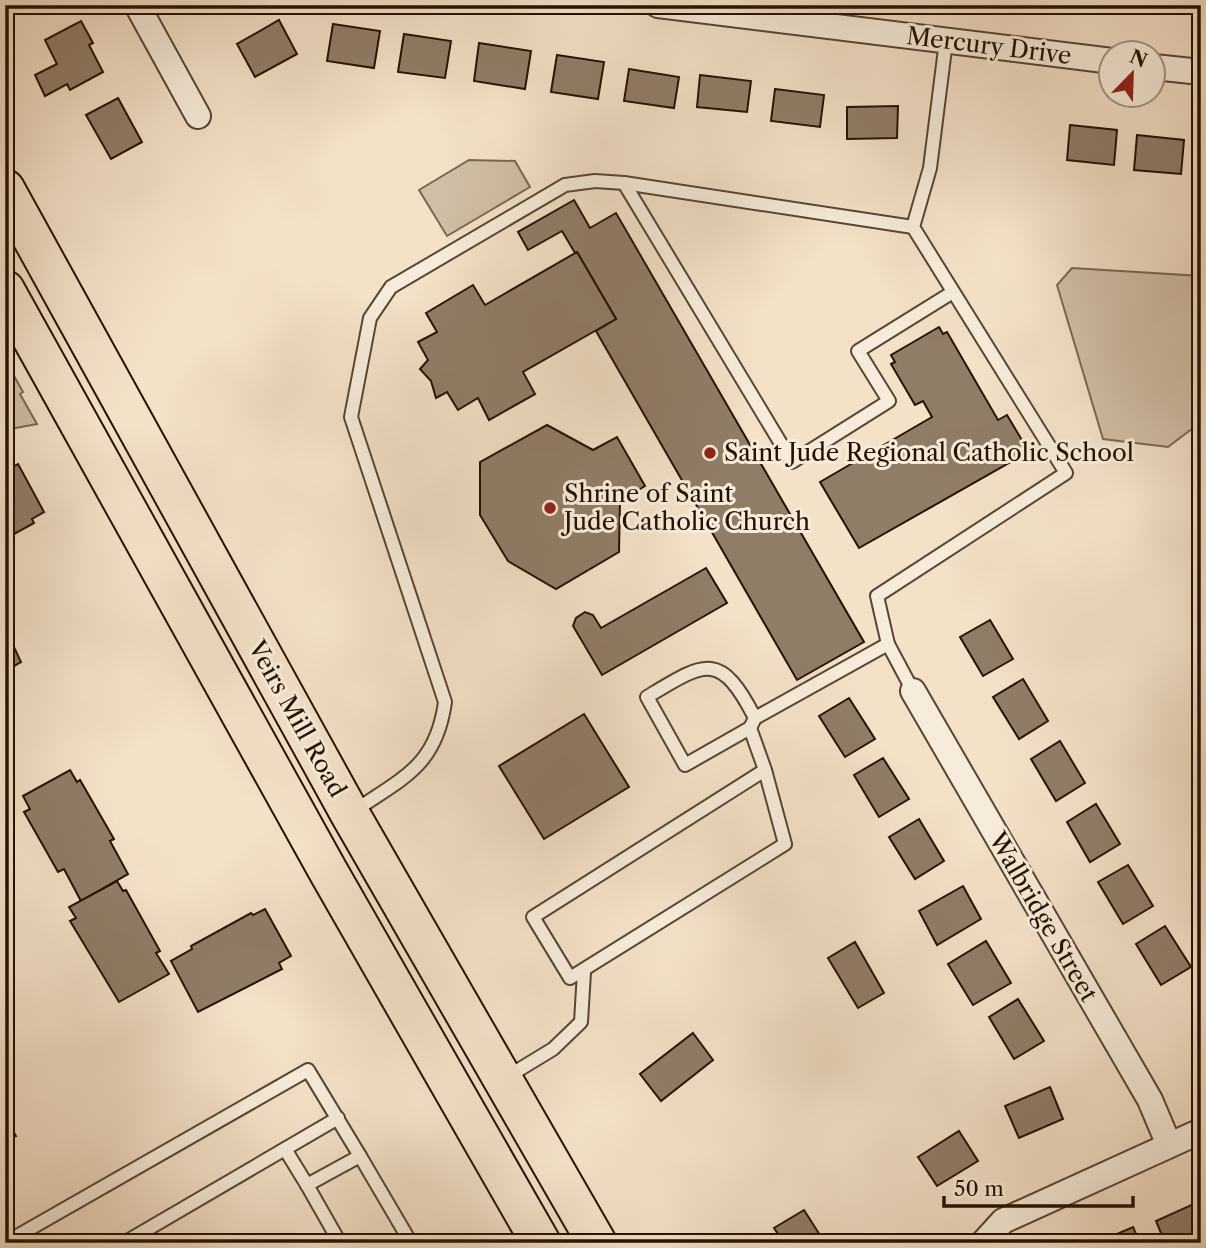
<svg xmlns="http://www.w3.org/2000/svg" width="1206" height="1248" viewBox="0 0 1206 1248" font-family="'Libre Caslon Text',serif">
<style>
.green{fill:#d0bea6;stroke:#7a6853;stroke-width:2}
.building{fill:#907d68;stroke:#241100;stroke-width:2}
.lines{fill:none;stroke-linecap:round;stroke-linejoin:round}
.service-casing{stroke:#584532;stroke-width:16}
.minor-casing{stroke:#584532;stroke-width:28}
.primary-casing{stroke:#241100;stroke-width:42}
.service{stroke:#f7ecdb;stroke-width:12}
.minor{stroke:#f7ecdb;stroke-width:24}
.primary{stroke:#f3e1c8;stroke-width:38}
.poi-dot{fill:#8f2418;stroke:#f7ecdb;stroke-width:2.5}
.labels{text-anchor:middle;stroke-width:6;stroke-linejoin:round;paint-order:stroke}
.street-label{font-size:24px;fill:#241100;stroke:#f7ecdb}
.poi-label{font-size:24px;fill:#241100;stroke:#f7ecdb;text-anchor:start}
</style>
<rect width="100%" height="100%" fill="#f3e1c8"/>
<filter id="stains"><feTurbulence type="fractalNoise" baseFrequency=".00286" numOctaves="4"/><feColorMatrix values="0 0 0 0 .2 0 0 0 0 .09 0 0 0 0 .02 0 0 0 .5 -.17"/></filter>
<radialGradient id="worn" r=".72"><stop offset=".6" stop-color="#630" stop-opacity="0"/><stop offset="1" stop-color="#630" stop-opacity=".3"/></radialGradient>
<g class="green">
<polygon points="469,160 515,161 530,187 447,236 419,190"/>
<polygon points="1072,268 1201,276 1201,422 1168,447 1103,439 1057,285"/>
<polygon points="5,360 23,392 20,394 37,424 5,430"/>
</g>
<g class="building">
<polygon points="279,20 297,54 255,77 237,44"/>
<polygon points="81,21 93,43 89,45 103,72 70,90 67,84 45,96 35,75 57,64 45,40"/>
<polygon points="333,24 380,31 374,68 327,61"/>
<polygon points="404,34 451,41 445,78 398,72"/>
<polygon points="479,43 531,51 525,89 474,81"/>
<polygon points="557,55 604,62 598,99 551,92"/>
<polygon points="629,69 679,77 674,108 624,101"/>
<polygon points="700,75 751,81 747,112 697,107"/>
<polygon points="775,89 824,95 820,127 771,121"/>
<polygon points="118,98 142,142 111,159 86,115"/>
<polygon points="898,106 897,138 847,139 847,107"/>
<polygon points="1070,125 1117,130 1114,165 1067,160"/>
<polygon points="1137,135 1184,140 1181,174 1134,170"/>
<polygon points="574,200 590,228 616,213 864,642 797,680 596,331 616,319 577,252 575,253 562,231 528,250 518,232"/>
<polygon points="577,252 616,319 523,372 535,394 489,420 478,398 458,410 447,392 436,398 431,381 420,369 428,360 418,342 437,332 426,313 473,285 485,305"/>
<polygon points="939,327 943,334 947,332 998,420 1007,415 1026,447 1022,450 1025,454 859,548 820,482 932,417 923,401 915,405 891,364 895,362 891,355"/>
<polygon points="547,425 593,450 617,437 645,486 620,501 619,552 556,589 508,561 480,515 480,462"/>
<polygon points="18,464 44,512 32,519 34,523 5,539 5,471"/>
<polygon points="706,568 727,603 602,675 573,626 576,618 585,612 593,615 601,628"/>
<polygon points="990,620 1013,659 983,676 960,637"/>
<polygon points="5,628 21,662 5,671"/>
<polygon points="1023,679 1048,721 1019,739 993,697"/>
<polygon points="849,698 875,739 845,757 819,716"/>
<polygon points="584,714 629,787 544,839 499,766"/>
<polygon points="1060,741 1085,783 1056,801 1031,759"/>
<polygon points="883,758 909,799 879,817 854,775"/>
<polygon points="70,770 77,782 80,780 114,839 110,841 128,874 81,901 64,869 58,872 24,812 30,809 23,796"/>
<polygon points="1096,804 1120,844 1090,862 1067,822"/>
<polygon points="919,819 944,861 915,879 889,837"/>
<polygon points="1128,865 1153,906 1123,924 1098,882"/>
<polygon points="117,881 123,891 126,890 160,951 156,953 169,974 119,1002 70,921 76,918 69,907"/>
<polygon points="963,886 981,919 937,945 919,911"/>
<polygon points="265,909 291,956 279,963 282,969 198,1012 171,961 192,949 191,946 251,913 253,915"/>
<polygon points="1165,926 1191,967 1161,985 1136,944"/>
<polygon points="986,941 1011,983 973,1005 948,964"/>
<polygon points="855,942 884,993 858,1008 828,958"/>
<polygon points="1018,999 1044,1041 1014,1059 989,1017"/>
<polygon points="1194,1008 1201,1008 1201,1043 1193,1043"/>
<polygon points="693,1033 713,1060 661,1101 640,1074"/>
<polygon points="1050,1087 1063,1119 1019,1138 1005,1106"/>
<polygon points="5,1117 16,1136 5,1141"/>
<polygon points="959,1131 978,1161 937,1186 918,1157"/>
<polygon points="1198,1202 1201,1209 1201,1243 1165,1243 1156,1221"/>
<polygon points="804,1210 825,1243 784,1243 774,1228"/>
<polygon points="1133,1227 1140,1243 1096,1243"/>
</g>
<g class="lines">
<g class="service-casing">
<g id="service">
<polyline points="624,183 792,462 889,401 858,351 953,292"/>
<polyline points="913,227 930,168 946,41"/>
<path d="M755,718C720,650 705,662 647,697L685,765L750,728L755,718L888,644L913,691"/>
<polyline points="750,728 765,770 785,844 570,978 533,917 765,770"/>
<path d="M353,812C402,778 436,767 445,702L351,417L370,318L391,287L565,185L595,181L624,183L913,227L1066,473L877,596L888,644"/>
<polyline points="507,1077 553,1049 581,1022 584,972"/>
<polyline points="285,1149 307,1185"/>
<polyline points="360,1156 411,1243"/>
<polyline points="5,1243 308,1070 360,1156 307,1185 340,1243"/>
<polyline points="124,1243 338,1118"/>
</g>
</g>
<g class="minor-casing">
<g id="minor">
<polyline points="137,5 198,116"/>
<polyline points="658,5 1112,61"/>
<polyline points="1154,67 1201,72"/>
<polyline points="913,691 1150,1100 1169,1145"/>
<polyline points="983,1243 1003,1221 1201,1131"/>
</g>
</g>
<g class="primary-casing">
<g id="primary">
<polyline points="5,189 350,814 597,1243"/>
<polyline points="5,290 328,871 541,1243"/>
</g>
</g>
<use href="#service" class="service"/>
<use href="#minor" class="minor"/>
<use href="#primary" class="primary"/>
</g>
<g class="poi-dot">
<circle cx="710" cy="453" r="7"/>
<circle cx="550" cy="508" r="7"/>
</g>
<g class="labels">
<g class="street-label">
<text transform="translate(989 46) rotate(7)" y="8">Mercury Drive</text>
<text transform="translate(297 719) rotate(61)" y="8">Veirs Mill Road</text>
<text transform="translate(1043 917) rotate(60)" y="8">Walbridge Street</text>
</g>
<g class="poi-label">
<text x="724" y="461">Saint Jude Regional Catholic School</text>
<text x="564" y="502">Shrine of Saint<tspan x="564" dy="28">Jude Catholic Church</tspan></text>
</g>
</g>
<rect width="1206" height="1248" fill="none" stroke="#f3e1c8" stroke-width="28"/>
<rect x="7" y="7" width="1192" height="1234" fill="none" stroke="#241100" stroke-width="3.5"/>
<rect x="14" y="14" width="1178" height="1220" fill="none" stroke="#241100" stroke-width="2"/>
<g transform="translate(1132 74) rotate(23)"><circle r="33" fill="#f7ecdb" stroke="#a39483" stroke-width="2"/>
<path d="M0-5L12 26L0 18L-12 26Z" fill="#8f2418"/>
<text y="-10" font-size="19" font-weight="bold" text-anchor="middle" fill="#241100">N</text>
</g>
<path d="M944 1196v10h189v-10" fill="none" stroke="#241100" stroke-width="3.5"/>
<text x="954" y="1196" font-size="21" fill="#241100" stroke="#f7ecdb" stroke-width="5" paint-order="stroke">50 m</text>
<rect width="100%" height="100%" filter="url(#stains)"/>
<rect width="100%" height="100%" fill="url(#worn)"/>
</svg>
